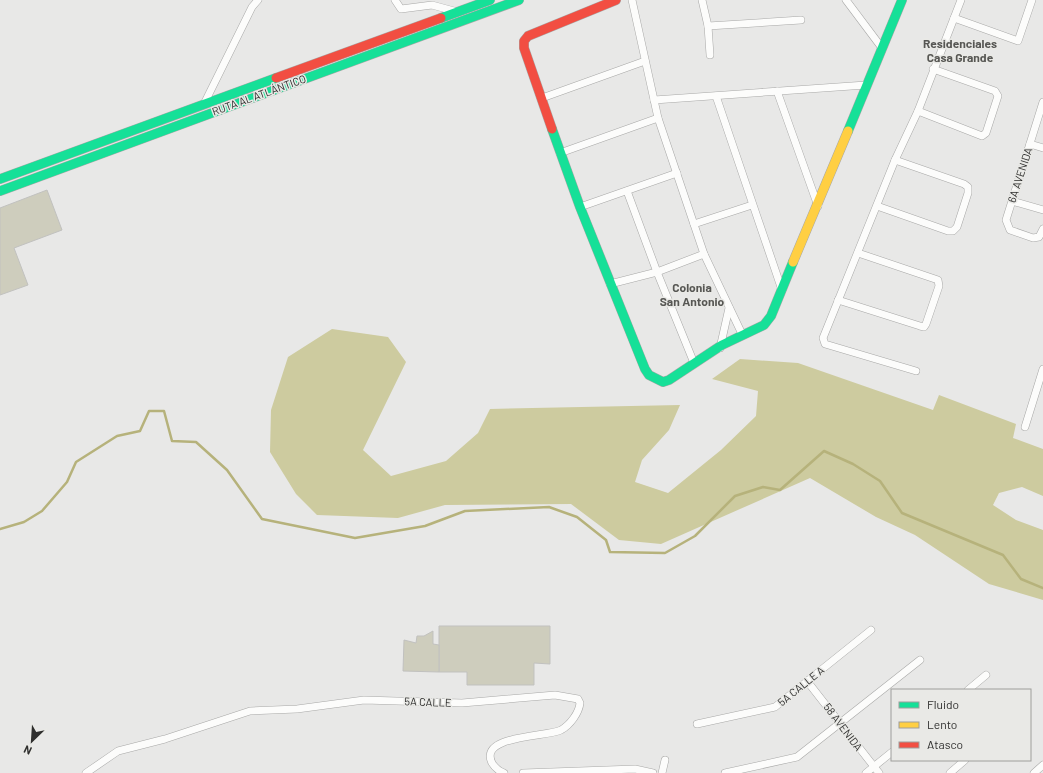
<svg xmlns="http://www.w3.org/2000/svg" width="1043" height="773" viewBox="0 0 1043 773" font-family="Barlow,sans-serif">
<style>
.forest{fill:#cdcb9f}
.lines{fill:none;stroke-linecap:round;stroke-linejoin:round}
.stream{stroke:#b6b27b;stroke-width:2.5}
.building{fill:#cecdbd;stroke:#c1c1bf}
.street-casing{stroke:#a8a8a7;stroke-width:8}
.fast-casing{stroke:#a8a8a7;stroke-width:10}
.slow-casing{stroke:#a8a8a7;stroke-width:10}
.jam-casing{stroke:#a8a8a7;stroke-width:10}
.street{stroke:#fcfcfb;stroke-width:7}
.fast{stroke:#16e098;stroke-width:9}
.slow{stroke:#ffcf43;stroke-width:9}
.jam{stroke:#f24e42;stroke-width:9}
.labels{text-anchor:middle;stroke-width:3;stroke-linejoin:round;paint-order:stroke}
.street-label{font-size:11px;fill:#2e2e2d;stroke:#e9e9e6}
.neighbourhood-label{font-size:12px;font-weight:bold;fill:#575754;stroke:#e9e9e6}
</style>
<rect width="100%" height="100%" fill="#e8e8e7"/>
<polygon class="forest" points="332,329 388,337 406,362 363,450 391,476 446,461 478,433 490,409 680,405 669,430 642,460 635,482 668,493 721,450 756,416 758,391 712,379 740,359 798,363 933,410 939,395 1016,424 1013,438 1043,449 1043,496 1022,487 999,493 993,505 1016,520 1043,530 1043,600 989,584 915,535 876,517 810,478 661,544 619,540 571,504 445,505 398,518 317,515 296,494 270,452 271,410 288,357"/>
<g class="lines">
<polyline class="stream" points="0,529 24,522 42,511 67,482 76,462 117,436 140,431 149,411 164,411 172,441 196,442 227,470 262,519 355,538 425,526 465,511 549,507 577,517 606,540 610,552 665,553 695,536 735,496 763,487 780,490 824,451 853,464 880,481 902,513 1003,555 1021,579 1043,588"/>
</g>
<g class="building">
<polygon points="47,190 62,230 14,248 28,285 0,295 0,208"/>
<polygon points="439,626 550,626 550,664 534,663 534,685 467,685 467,672 439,672"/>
<polygon points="433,631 433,644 439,645 439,672 403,671 404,640 416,643 417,636 424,636"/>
</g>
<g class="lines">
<g class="street-casing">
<g id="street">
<polyline points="395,0 401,9 432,5 454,11"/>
<polyline points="632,0 658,118 704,254 742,334"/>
<polyline points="702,0 708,26 710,55"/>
<polyline points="846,0 882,48"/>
<polyline points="954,18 1018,41 1032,0"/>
<polyline points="708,26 801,20"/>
<polyline points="777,91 818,206"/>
<polyline points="716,96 782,290"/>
<polyline points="542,98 645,61"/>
<polyline points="654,100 866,85"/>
<polyline points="1043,102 1006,220 1010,230 1033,238 1039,237 1043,229"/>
<polyline points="204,104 252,7 258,0"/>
<polyline points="918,111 982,136 986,133 998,96 995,91 933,69"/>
<polyline points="1030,144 1043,148"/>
<polyline points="560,153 658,118"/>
<polyline points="627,191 657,272 694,363"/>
<polyline points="1012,201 1043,210"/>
<polyline points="877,206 948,231 953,231 957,227 968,193 968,187 964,184 895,160"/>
<polyline points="580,207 677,173"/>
<polyline points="694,224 752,205"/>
<polyline points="610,284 657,272 704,254"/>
<polyline points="838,300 920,326 924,327 926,324 939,286 938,280 858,253"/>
<polyline points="720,348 729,308"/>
<polyline points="916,371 825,344 823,338 895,160 918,111 961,0"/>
<polyline points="1025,427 1043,369"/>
<polyline points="807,681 879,773"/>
<polyline points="968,690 986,675"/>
<polyline points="697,724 775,707 871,630"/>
<path d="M86,773L118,751L165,739L250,711L297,709L364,700L462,703L555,695L578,699L580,703C579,713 570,725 561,730C547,737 478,735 492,763C495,768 499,771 504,773"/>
<polyline points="523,773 635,769 653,773"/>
<polyline points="662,773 665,760"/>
<polyline points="725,773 797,757 920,660"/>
<polyline points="866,773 892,752"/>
<polyline points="950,773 965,760"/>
<polyline points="1034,773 1043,765"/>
</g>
</g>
<g class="fast-casing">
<g id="fast">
<polyline points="441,18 490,0"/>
<polyline points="552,129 580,207 645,369 649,375 663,382 669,380 722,345 764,325 771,316 793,262"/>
<polyline points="848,131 902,0"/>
<polyline points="0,179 276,78"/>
<polyline points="0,191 519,0"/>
</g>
</g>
<g class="slow-casing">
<polyline id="slow" points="793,262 848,131"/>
</g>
<g class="jam-casing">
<g id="jam">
<polyline points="276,78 441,18"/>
<polyline points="552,129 524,48 524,41 528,36 616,0"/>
</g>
</g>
<use href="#street" class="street"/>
<use href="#fast" class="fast"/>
<use href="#slow" class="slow"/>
<use href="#jam" class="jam"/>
</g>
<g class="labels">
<g class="street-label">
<text transform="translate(259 95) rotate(-20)" y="4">RUTA AL ATLÁNTICO</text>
<text transform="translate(1020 175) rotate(-72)" y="4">6A AVENIDA</text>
<text transform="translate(801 686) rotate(-39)" y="4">5A CALLE A</text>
<text transform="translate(428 702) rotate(2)" y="4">5A CALLE</text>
<text transform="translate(843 727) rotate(53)" y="4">58 AVENIDA</text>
</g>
<g class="neighbourhood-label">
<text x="960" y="48">Residenciales<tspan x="960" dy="14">Casa Grande</tspan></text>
<text x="692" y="292">Colonia<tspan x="692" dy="14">San Antonio</tspan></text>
</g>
</g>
<rect x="891" y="689" width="140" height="72" fill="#e9e9e6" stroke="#9e9e9c"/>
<rect x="899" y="702" width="20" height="6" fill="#16e098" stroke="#9e9e9c"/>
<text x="927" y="709" font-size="12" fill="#2e2e2d">Fluido</text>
<rect x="899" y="722" width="20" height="6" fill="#ffcf43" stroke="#9e9e9c"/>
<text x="927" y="729" font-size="12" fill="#2e2e2d">Lento</text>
<rect x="899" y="742" width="20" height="6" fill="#f24e42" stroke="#9e9e9c"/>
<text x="927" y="749" font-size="12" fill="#2e2e2d">Atasco</text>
<g transform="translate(32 741) rotate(205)" stroke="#e9e9e6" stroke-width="3" paint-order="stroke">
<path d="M0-3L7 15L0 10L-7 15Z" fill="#2e2e2d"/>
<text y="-6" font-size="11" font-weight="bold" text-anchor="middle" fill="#2e2e2d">N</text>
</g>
</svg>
